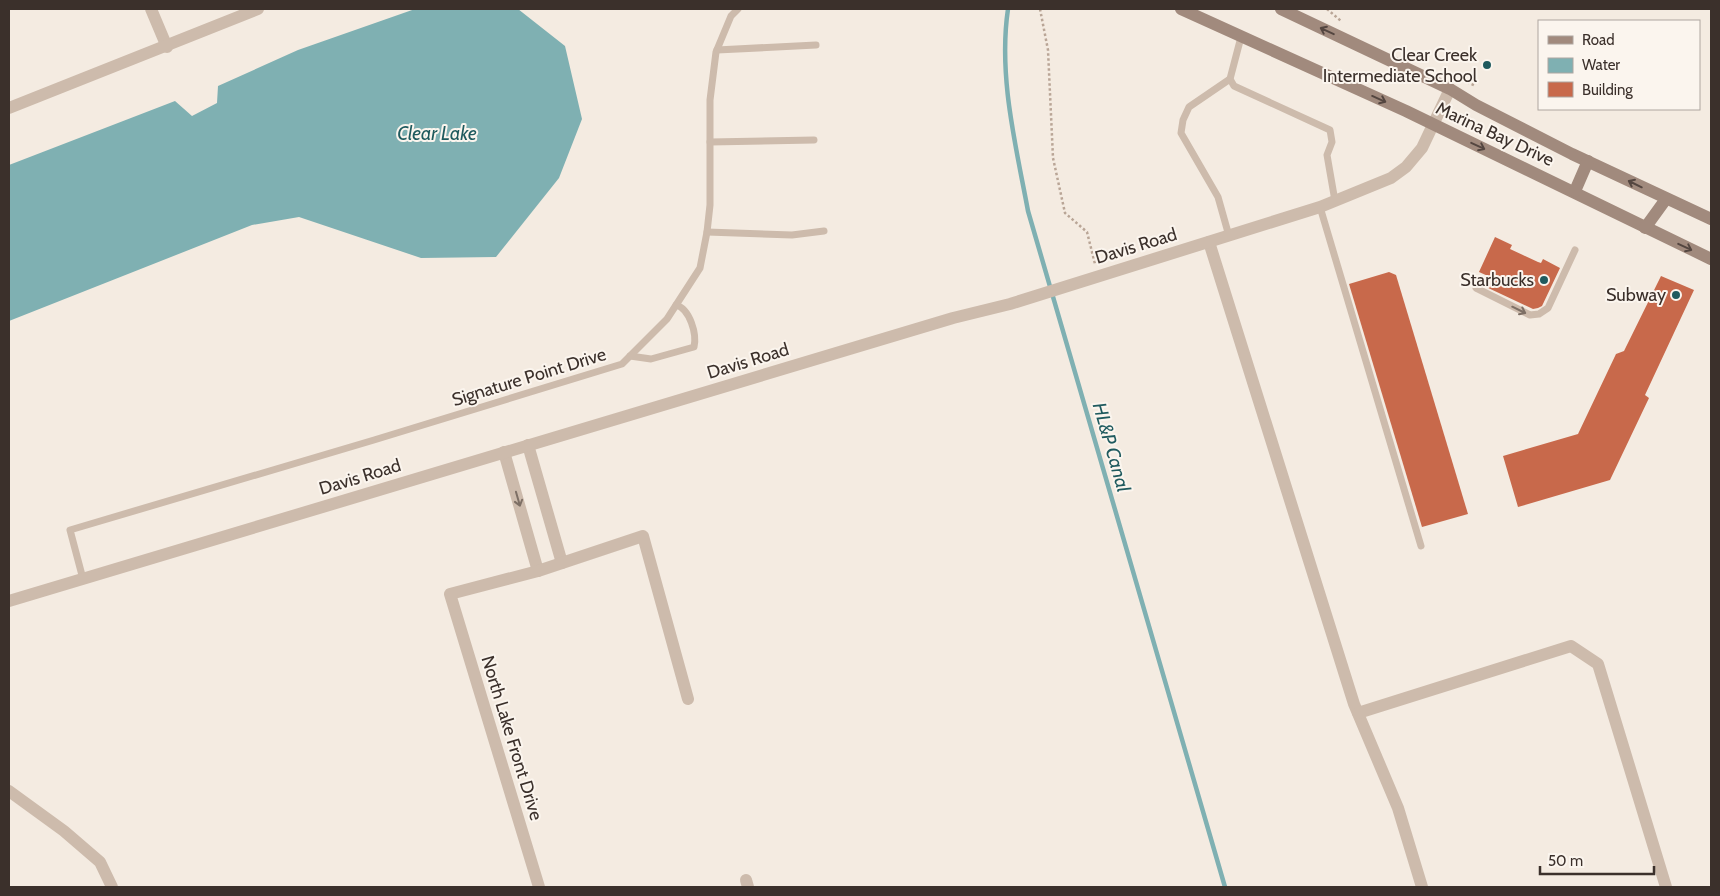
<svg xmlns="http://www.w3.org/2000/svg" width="1720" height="896" viewBox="0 0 1720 896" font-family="Cabin,sans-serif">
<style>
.water{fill:#7fb0b2}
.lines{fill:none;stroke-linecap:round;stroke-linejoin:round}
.stream{stroke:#7fb0b2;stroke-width:4.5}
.building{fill:#c8694b}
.path{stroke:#b9a596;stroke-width:2.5;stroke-dasharray:2.5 2.5;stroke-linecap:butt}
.lane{stroke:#cdbbac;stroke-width:7}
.street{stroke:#cdbbac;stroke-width:12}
.secondary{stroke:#a18a7d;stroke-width:12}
.oneway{stroke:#544640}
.oneway2{stroke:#7d6f65}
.poi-dot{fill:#1f5a5e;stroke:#fbf5ee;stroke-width:2}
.labels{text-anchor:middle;stroke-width:4;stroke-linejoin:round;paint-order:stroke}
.poi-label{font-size:18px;fill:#3b302b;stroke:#fbf5ee;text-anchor:end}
.street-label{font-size:18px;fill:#3b302b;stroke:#fbf5ee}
.water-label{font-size:19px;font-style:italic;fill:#1f5a5e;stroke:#fbf5ee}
</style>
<rect width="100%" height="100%" fill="#f4ebe1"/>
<polygon class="water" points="415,9 518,9 565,46 582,119 559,178 496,257 421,258 299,217 252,225 9,321 9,165 175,101 192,116 217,103 218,86 298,50"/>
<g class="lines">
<path class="stream" d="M1008,9C998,76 1016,146 1028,211L1225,887"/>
</g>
<g class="building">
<polygon points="1495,237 1512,245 1510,249 1538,262 1541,263 1543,259 1560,268 1542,306 1538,308 1533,309 1484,286 1488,276 1479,272"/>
<polygon points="1389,272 1396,275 1468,514 1422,527 1349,284"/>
<polygon points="1661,276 1694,290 1645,395 1649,398 1610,480 1518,507 1503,456 1578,434 1616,354 1624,351"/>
</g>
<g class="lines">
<g class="path">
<polyline points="1040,9 1048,50 1053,158 1065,213 1087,232 1095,264"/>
<polyline points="1327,9 1341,21"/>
<polyline points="1467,82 1476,86"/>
</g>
<g class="lane">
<polyline points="1241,37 1230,79 1234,86 1330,130 1332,142 1327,155 1335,201"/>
<polyline points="717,50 816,45"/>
<polyline points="710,142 814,140"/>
<polyline points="1320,207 1421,546"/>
<polyline points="707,232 792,235 824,231"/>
<polyline points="1229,236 1218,197 1181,133 1183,120 1189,107 1230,79"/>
<polyline points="1476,288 1530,315 1539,314 1548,308 1575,250"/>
<path d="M630,356L651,359L694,347C697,334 690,309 676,305"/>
<polyline points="83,579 70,530 374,440 622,364 667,319 700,268 707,232 710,205 710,100 716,52 731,16 738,9"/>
</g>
<g class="street">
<polyline points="151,9 167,47"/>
<polyline points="9,108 258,9"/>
<polyline points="1209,242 1354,704 1398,808 1422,887"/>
<polyline points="528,445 562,563"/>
<polyline points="504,452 538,571"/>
<polyline points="9,601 953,318 1010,304 1320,207 1391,178 1406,167 1422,148 1450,89"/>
<polyline points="1358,713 1571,646 1598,664 1666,887"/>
<polyline points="9,791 64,831 100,862 112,887"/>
<polyline points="746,880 748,887"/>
<polyline points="539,887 450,594 538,571 643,536 688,699"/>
</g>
<g class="secondary">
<polyline points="1181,9 1406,111 1711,259"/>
<polyline points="1281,9 1450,89 1476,105 1572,154 1711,219"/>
<polyline points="1575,191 1588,161"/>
<polyline points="1645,228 1666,199"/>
</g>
</g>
<defs><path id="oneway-shaft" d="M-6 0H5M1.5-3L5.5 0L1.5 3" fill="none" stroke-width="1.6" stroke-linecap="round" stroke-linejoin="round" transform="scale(1.25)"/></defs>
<g class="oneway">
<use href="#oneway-shaft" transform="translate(1327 31) rotate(-155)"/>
<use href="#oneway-shaft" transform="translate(1379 99) rotate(24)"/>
<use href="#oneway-shaft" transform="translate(1478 146) rotate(25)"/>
<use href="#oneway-shaft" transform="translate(1635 184) rotate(-154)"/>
<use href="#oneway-shaft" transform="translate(1685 247) rotate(25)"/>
</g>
<g class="oneway2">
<use href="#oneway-shaft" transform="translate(1519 310) rotate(26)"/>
<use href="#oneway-shaft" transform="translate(518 499) rotate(74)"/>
</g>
<g class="poi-dot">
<circle cx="1487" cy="65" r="5"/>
<circle cx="1544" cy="280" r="5"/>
<circle cx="1676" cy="295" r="5"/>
</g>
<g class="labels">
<g class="poi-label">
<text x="1477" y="61">Clear Creek<tspan x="1477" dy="21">Intermediate School</tspan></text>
<text x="1534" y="286">Starbucks</text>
<text x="1666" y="301">Subway</text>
</g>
<g class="street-label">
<text transform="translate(1495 134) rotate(25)" y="6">Marina Bay Drive</text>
<text transform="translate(1136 246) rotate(-17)" y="6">Davis Road</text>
<text transform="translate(748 361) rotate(-17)" y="6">Davis Road</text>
<text transform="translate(529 377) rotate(-17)" y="6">Signature Point Drive</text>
<text transform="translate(360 477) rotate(-17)" y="6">Davis Road</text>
<text transform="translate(512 738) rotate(73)" y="6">North Lake Front Drive</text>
</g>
<g class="water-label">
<text x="437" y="140">Clear Lake</text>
<text transform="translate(1112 447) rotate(74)" y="7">HL&amp;P Canal</text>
</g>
</g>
<rect width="1720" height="896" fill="none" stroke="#3b302b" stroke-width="20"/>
<rect x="1538" y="20" width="162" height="90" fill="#fbf5ee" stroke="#aea6a0"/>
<rect x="1548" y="36" width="25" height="8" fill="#a18a7d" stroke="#aea6a0"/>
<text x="1582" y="45" font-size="15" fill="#3b302b">Road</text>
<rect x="1548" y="58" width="25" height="15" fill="#7fb0b2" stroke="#aea6a0"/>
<text x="1582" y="70" font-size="15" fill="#3b302b">Water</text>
<rect x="1548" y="82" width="25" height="15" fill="#c8694b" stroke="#aea6a0"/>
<text x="1582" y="95" font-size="15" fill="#3b302b">Building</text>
<path d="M1540 866v8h114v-8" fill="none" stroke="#3b302b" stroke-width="2.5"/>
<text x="1548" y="866" font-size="15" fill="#3b302b" stroke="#fbf5ee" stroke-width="4" paint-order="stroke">50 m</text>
</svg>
